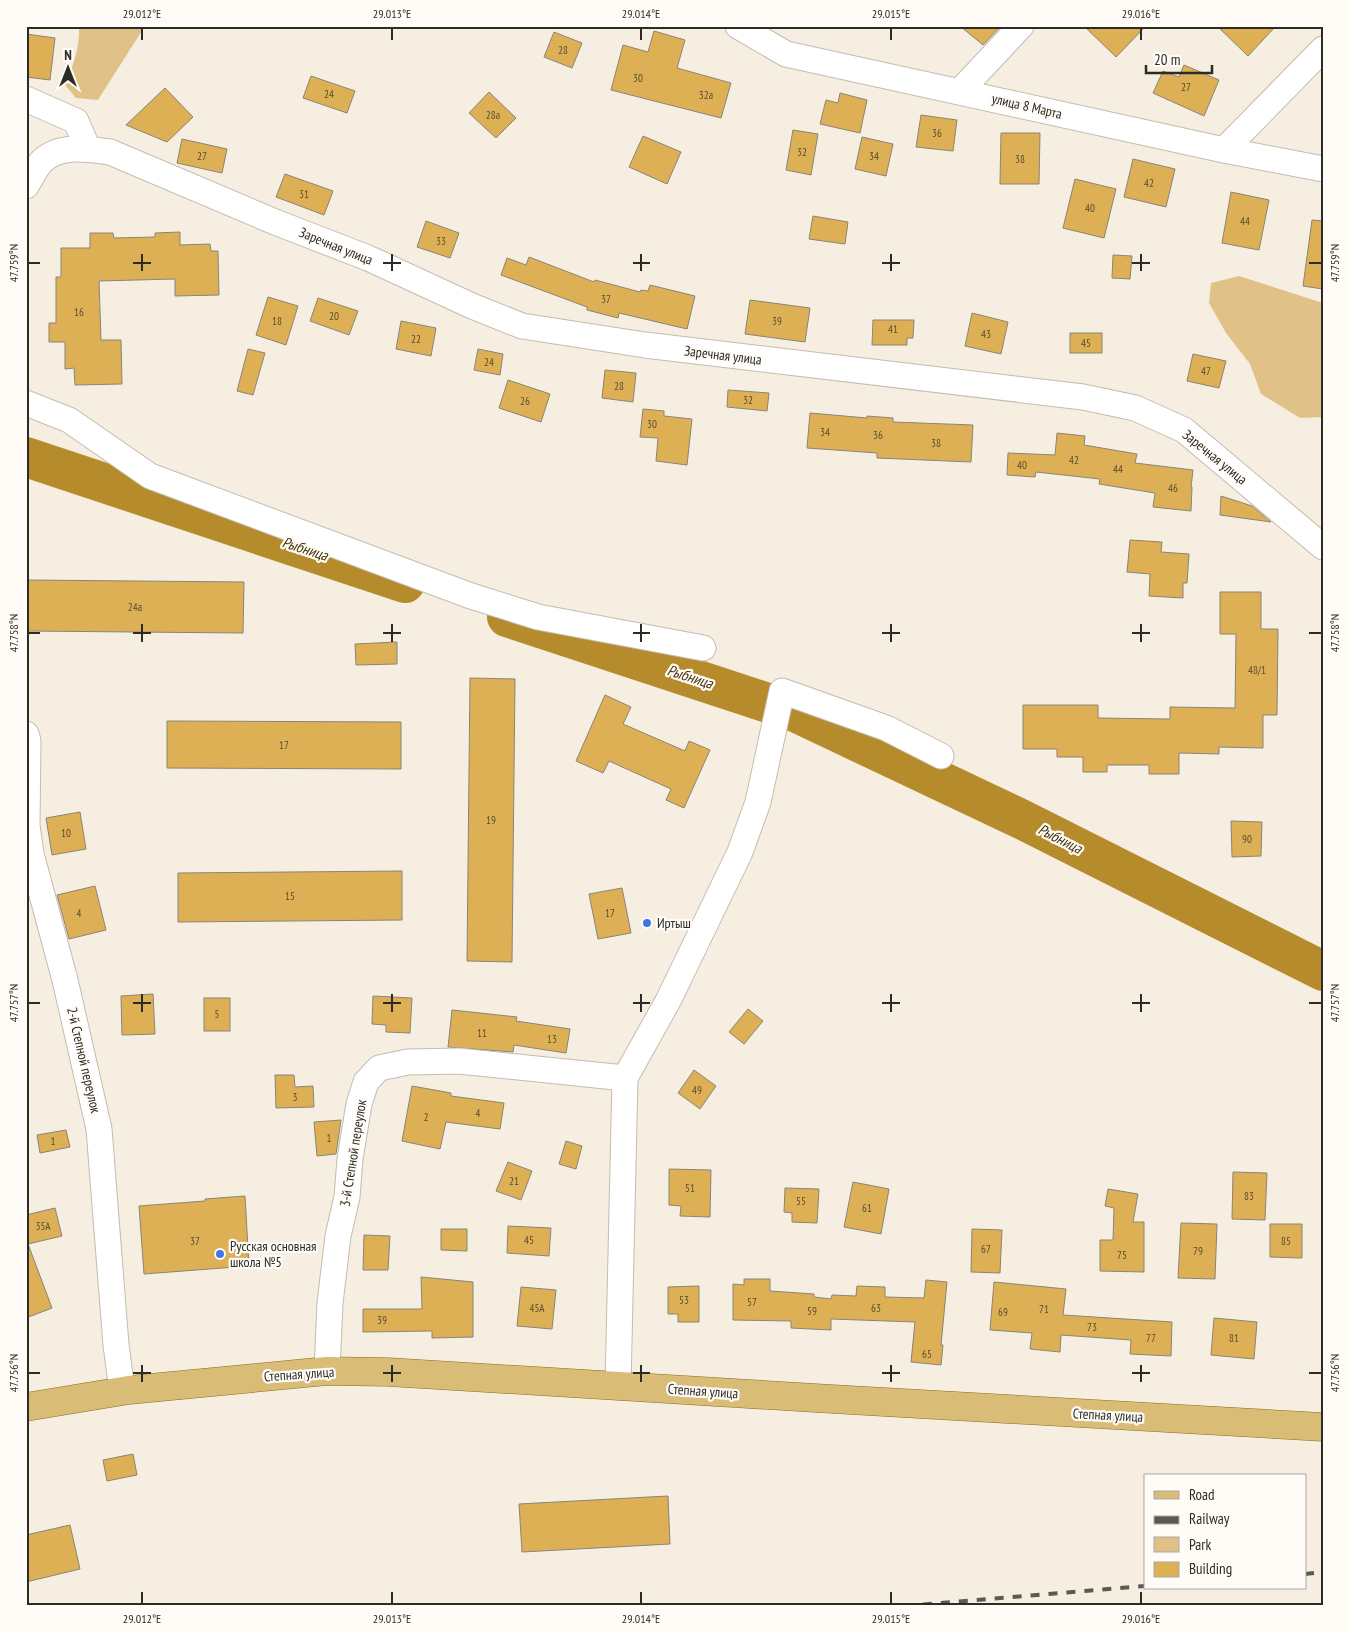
<svg xmlns="http://www.w3.org/2000/svg" width="1349" height="1632" viewBox="0 0 1349 1632" font-family="'PT Sans Narrow',sans-serif">
<style>
.green{fill:#e0c289}
.lines{fill:none;stroke-linecap:round;stroke-linejoin:round}
.river{stroke:#b68b2c;stroke-width:40}
.building{fill:#ddb056;stroke:#8a8478}
.minor-casing{stroke:#c3bcb0;stroke-width:27}
.major-casing{stroke:#8d6c1e;stroke-width:29}
.minor{stroke:#fff;stroke-width:25}
.major{stroke:#d9bc75;stroke-width:28}
.rail{stroke:#5c5952;stroke-width:4;stroke-dasharray:9 9;stroke-linecap:butt}
.ticks{fill:none;stroke:#2d2b26;stroke-width:2}
.poi-dot{fill:#3f75e5;stroke:#fffcf7;stroke-width:2}
.labels{text-anchor:middle;stroke-width:4.5;stroke-linejoin:round;paint-order:stroke}
.number-label{font-size:11px;fill:#594c32}
.street-label{font-size:14px;fill:#2d2b26;stroke:#fffcf7}
.poi-label{font-size:14px;fill:#2d2b26;stroke:#fffcf7;text-anchor:start}
.water-label{font-size:15px;font-style:italic;fill:#433109;stroke:#fffcf7}
.neatline{fill:none;stroke:#2d2b26;stroke-width:2}
.ticks-label{font-size:12px;text-anchor:middle;fill:#2d2b26}
</style>
<rect width="100%" height="100%" fill="#f5eee1"/>
<g class="green">
<path d="M79,26H145L98,100L76,98L65,85C73,66 80,47 79,26Z"/>
<polygon points="1239,276 1323,303 1323,417 1300,418 1261,394 1250,364 1226,333 1209,303 1211,283"/>
</g>
<g class="lines">
<g class="river">
<polyline points="26,457 405,583"/>
<polyline points="507,617 795,712 1023,820 1323,971"/>
</g>
</g>
<g class="building">
<polygon points="960,26 1001,26 983,45"/>
<polygon points="1084,26 1146,26 1116,57"/>
<polygon points="1217,26 1276,26 1248,56"/>
<polygon points="654,31 685,40 677,68 731,83 721,118 611,90 623,45 648,52"/>
<polygon points="554,32 582,43 572,68 544,57"/>
<polygon points="26,34 55,38 50,80 26,77"/>
<polygon points="1184,65 1219,80 1204,116 1153,93 1163,71 1179,77"/>
<polygon points="311,76 355,91 347,113 303,98"/>
<polygon points="165,88 193,117 167,142 126,125"/>
<polygon points="489,92 516,118 496,138 469,113"/>
<polygon points="840,93 867,100 860,133 820,124 826,100 838,103"/>
<polygon points="921,115 957,120 953,151 916,147"/>
<polygon points="793,130 818,134 811,175 786,170"/>
<polygon points="1001,133 1040,133 1039,184 1000,184"/>
<polygon points="643,136 681,152 667,184 629,167"/>
<polygon points="862,137 893,144 886,176 855,169"/>
<polygon points="182,139 227,149 222,173 177,163"/>
<polygon points="1133,159 1175,169 1166,207 1124,197"/>
<polygon points="285,174 333,191 324,215 276,197"/>
<polygon points="1075,179 1116,189 1104,238 1063,228"/>
<polygon points="1231,192 1269,200 1259,250 1222,243"/>
<polygon points="813,216 848,222 845,244 809,239"/>
<polygon points="1312,220 1323,221 1323,289 1303,286"/>
<polygon points="426,221 459,233 450,258 417,247"/>
<polygon points="180,232 180,245 210,244 211,251 218,251 219,295 175,296 175,279 99,281 101,340 121,340 122,384 75,385 74,368 65,369 65,342 49,342 49,323 56,323 56,277 61,277 61,248 90,248 90,233 113,233 114,238 155,237 155,233"/>
<polygon points="1113,255 1132,256 1130,279 1112,278"/>
<polygon points="529,257 594,282 595,280 640,292 641,290 648,291 650,285 695,296 687,329 619,313 618,318 587,310 587,307 501,275 507,258 526,265"/>
<polygon points="268,297 298,306 286,345 256,335"/>
<polygon points="318,298 358,311 349,335 310,321"/>
<polygon points="750,300 810,308 805,342 745,334"/>
<polygon points="972,313 1008,322 1001,354 965,346"/>
<polygon points="873,320 914,320 913,338 907,338 907,345 872,345"/>
<polygon points="401,321 436,328 431,356 396,349"/>
<rect x="1070" y="333" width="32" height="20"/>
<polygon points="248,349 265,353 253,395 237,391"/>
<polygon points="478,349 503,354 500,375 474,370"/>
<polygon points="1193,354 1226,361 1219,388 1187,381"/>
<polygon points="605,370 636,373 633,402 602,398"/>
<polygon points="508,380 550,394 541,422 499,408"/>
<polygon points="728,390 769,393 767,411 727,407"/>
<polygon points="643,409 664,411 664,416 692,419 687,465 656,461 658,438 640,437"/>
<polygon points="810,413 867,418 867,416 893,418 893,422 973,425 971,462 877,458 877,453 807,448"/>
<polygon points="1057,433 1085,436 1084,445 1137,454 1135,463 1193,470 1191,487 1192,487 1191,511 1153,507 1155,493 1099,484 1100,479 1036,472 1035,477 1007,475 1008,453 1055,455"/>
<polygon points="1221,496 1252,506 1271,522 1220,515"/>
<polygon points="1130,540 1162,542 1161,552 1189,554 1187,583 1183,583 1183,598 1149,596 1150,574 1127,572"/>
<polygon points="26,580 244,582 243,633 26,631"/>
<polygon points="1220,592 1261,592 1261,629 1278,629 1277,715 1263,715 1263,748 1219,747 1219,754 1179,753 1179,774 1149,774 1149,765 1107,765 1107,772 1083,772 1083,757 1057,757 1057,749 1023,749 1023,705 1098,705 1098,718 1170,719 1170,707 1235,708 1236,634 1220,634"/>
<polygon points="397,642 397,664 356,665 355,644"/>
<polygon points="470,678 515,679 512,962 467,961"/>
<polygon points="605,695 631,707 623,724 685,751 689,741 710,750 684,808 666,800 671,789 609,761 603,773 576,761"/>
<polygon points="167,721 401,722 401,769 167,768"/>
<polygon points="80,812 86,849 52,855 46,818"/>
<polygon points="1231,821 1262,822 1261,856 1232,857"/>
<polygon points="402,871 402,920 178,922 178,873"/>
<polygon points="95,886 106,930 69,939 57,895"/>
<polygon points="622,888 631,933 598,939 589,894"/>
<polygon points="153,994 155,1034 122,1035 121,996"/>
<polygon points="373,996 412,998 410,1033 386,1032 386,1025 372,1024"/>
<rect x="204" y="998" width="26" height="33"/>
<polygon points="748,1009 763,1021 744,1044 729,1032"/>
<polygon points="452,1010 517,1017 516,1021 570,1029 566,1053 514,1045 513,1052 448,1047"/>
<polygon points="694,1070 716,1086 700,1109 678,1093"/>
<polygon points="275,1075 294,1075 295,1087 313,1086 314,1107 276,1108"/>
<polygon points="412,1086 451,1093 451,1096 504,1103 500,1129 446,1122 440,1149 402,1141"/>
<polygon points="341,1120 336,1154 317,1156 314,1122"/>
<polygon points="66,1130 70,1147 40,1153 37,1135"/>
<polygon points="566,1141 582,1146 576,1169 559,1164"/>
<polygon points="508,1162 532,1171 521,1200 496,1191"/>
<polygon points="669,1169 711,1170 710,1217 680,1216 681,1206 669,1205"/>
<polygon points="1233,1172 1267,1173 1265,1220 1232,1219"/>
<polygon points="853,1182 889,1189 881,1234 844,1227"/>
<polygon points="785,1188 819,1189 817,1223 792,1222 792,1213 784,1212"/>
<polygon points="1108,1189 1138,1194 1133,1222 1144,1222 1144,1272 1100,1271 1100,1240 1113,1240 1114,1208 1105,1206"/>
<polygon points="245,1196 249,1266 144,1274 139,1206 205,1201 205,1199"/>
<polygon points="55,1208 62,1236 28,1244 52,1308 26,1318 26,1215"/>
<polygon points="1181,1223 1217,1224 1215,1279 1178,1278"/>
<polygon points="1270,1224 1302,1224 1302,1258 1270,1257"/>
<polygon points="508,1226 551,1228 549,1256 507,1253"/>
<polygon points="441,1229 467,1229 467,1251 441,1250"/>
<polygon points="972,1229 1002,1230 1000,1273 971,1272"/>
<polygon points="364,1235 390,1236 388,1270 363,1270"/>
<polygon points="421,1277 473,1282 473,1337 432,1338 432,1331 363,1332 363,1309 422,1309"/>
<polygon points="744,1279 770,1279 770,1291 814,1294 814,1297 831,1299 832,1295 856,1296 857,1286 885,1287 885,1297 924,1298 926,1280 947,1282 941,1345 943,1345 941,1365 911,1362 915,1322 831,1319 831,1330 791,1328 791,1321 733,1320 733,1284 744,1285"/>
<polygon points="994,1282 1066,1289 1063,1315 1172,1322 1171,1356 1130,1354 1131,1340 1061,1335 1060,1352 1030,1349 1032,1333 990,1330"/>
<polygon points="699,1286 699,1322 678,1322 678,1314 668,1314 668,1287"/>
<polygon points="521,1287 556,1290 552,1329 517,1326"/>
<polygon points="1214,1318 1257,1322 1254,1359 1211,1355"/>
<polygon points="133,1454 137,1475 107,1481 103,1460"/>
<polygon points="668,1496 670,1544 522,1552 519,1504"/>
<polygon points="70,1525 80,1569 26,1582 26,1535"/>
</g>
<g class="lines">
<g class="minor-casing">
<g id="minor">
<polyline points="738,26 786,54 1224,150 1323,169"/>
<polyline points="960,91 1021,26"/>
<polyline points="26,99 76,121 88,149"/>
<polyline points="1224,150 1323,49"/>
<path d="M26,186C31,179 35,169 41,162C59,144 86,149 110,152L275,222L368,258L472,306L522,326L645,345L1083,397L1135,408L1184,430L1323,547"/>
<polyline points="26,403 69,420 150,476 471,596 538,617 703,648"/>
<polyline points="26,734 28,741 27,825 31,854 65,980 99,1129 116,1345 122,1390"/>
<polyline points="327,1371 330,1303 338,1236 347,1197 350,1159 359,1104 366,1082 379,1068 408,1062 459,1061 625,1078"/>
<polyline points="618,1386 625,1078 669,999 740,852 758,802 782,691 886,728 941,756"/>
</g>
</g>
<g class="major-casing">
<polyline id="major" points="26,1407 129,1390 327,1371 388,1372 832,1399 1323,1427"/>
</g>
<use href="#minor" class="minor"/>
<use href="#major" class="major"/>
<g class="rail">
<polyline points="1305,1574 1323,1572"/>
<polyline points="905,1606 1145,1586"/>
</g>
</g>
<path class="ticks" d="M142,28V40M392,28V40M641,28V40M891,28V40M1141,28V40M142,254V271M392,254V271M641,254V271M891,254V271M1141,254V271M28,263H40M133,263H151M383,263H401M633,263H650M882,263H900M1132,263H1150M1309,263H1322M142,624V642M392,624V642M641,624V642M891,624V642M1141,624V642M28,633H40M133,633H151M383,633H401M633,633H650M882,633H900M1132,633H1150M1309,633H1322M142,994V1012M392,994V1012M641,994V1012M891,994V1012M1141,994V1012M28,1003H40M133,1003H151M383,1003H401M633,1003H650M882,1003H900M1132,1003H1150M1309,1003H1322M142,1365V1382M392,1365V1382M641,1365V1382M891,1365V1382M1141,1365V1382M28,1373H40M133,1373H151M383,1373H401M633,1373H650M882,1373H900M1132,1373H1150M1309,1373H1322M142,1592V1604M392,1592V1604M641,1592V1604M891,1592V1604M1141,1592V1604"/>
<g class="poi-dot">
<circle cx="647" cy="923" r="5"/>
<circle cx="220" cy="1254" r="5"/>
</g>
<g class="labels">
<g class="number-label">
<text x="563" y="54">28</text>
<text x="638" y="82">30</text>
<text x="1186" y="91">27</text>
<text x="329" y="98">24</text>
<text x="706" y="99">32а</text>
<text x="493" y="119">28а</text>
<text x="937" y="137">36</text>
<text x="802" y="156">32</text>
<text x="202" y="160">27</text>
<text x="874" y="160">34</text>
<text x="1020" y="163">38</text>
<text x="1149" y="187">42</text>
<text x="304" y="198">31</text>
<text x="1090" y="212">40</text>
<text x="1245" y="225">44</text>
<text x="441" y="245">33</text>
<text x="606" y="303">37</text>
<text x="79" y="316">16</text>
<text x="334" y="320">20</text>
<text x="277" y="325">18</text>
<text x="777" y="325">39</text>
<text x="893" y="333">41</text>
<text x="986" y="338">43</text>
<text x="416" y="343">22</text>
<text x="1086" y="347">45</text>
<text x="489" y="366">24</text>
<text x="1206" y="375">47</text>
<text x="619" y="390">28</text>
<text x="748" y="404">32</text>
<text x="525" y="405">26</text>
<text x="652" y="428">30</text>
<text x="825" y="436">34</text>
<text x="878" y="439">36</text>
<text x="936" y="447">38</text>
<text x="1074" y="464">42</text>
<text x="1022" y="469">40</text>
<text x="1118" y="473">44</text>
<text x="1173" y="492">46</text>
<text x="135" y="611">24а</text>
<text x="1257" y="674">48/1</text>
<text x="284" y="749">17</text>
<text x="491" y="824">19</text>
<text x="66" y="837">10</text>
<text x="1247" y="843">90</text>
<text x="290" y="900">15</text>
<text x="79" y="917">4</text>
<text x="610" y="917">17</text>
<text x="217" y="1018">5</text>
<text x="482" y="1037">11</text>
<text x="552" y="1043">13</text>
<text x="697" y="1094">49</text>
<text x="295" y="1101">3</text>
<text x="478" y="1117">4</text>
<text x="426" y="1121">2</text>
<text x="329" y="1142">1</text>
<text x="53" y="1145">1</text>
<text x="514" y="1185">21</text>
<text x="690" y="1192">51</text>
<text x="1249" y="1200">83</text>
<text x="801" y="1205">55</text>
<text x="867" y="1212">61</text>
<text x="43" y="1230">35А</text>
<text x="529" y="1244">45</text>
<text x="195" y="1245">37</text>
<text x="1286" y="1245">85</text>
<text x="986" y="1253">67</text>
<text x="1198" y="1255">79</text>
<text x="1122" y="1259">75</text>
<text x="684" y="1304">53</text>
<text x="752" y="1306">57</text>
<text x="537" y="1312">45А</text>
<text x="876" y="1312">63</text>
<text x="1044" y="1313">71</text>
<text x="812" y="1315">59</text>
<text x="1003" y="1316">69</text>
<text x="382" y="1324">39</text>
<text x="1092" y="1331">73</text>
<text x="1151" y="1342">77</text>
<text x="1234" y="1342">81</text>
<text x="927" y="1358">65</text>
</g>
<g class="street-label">
<text transform="translate(1027 106) rotate(13)" y="5">улица 8 Марта</text>
<text transform="translate(336 246) rotate(22)" y="5">Заречная улица</text>
<text transform="translate(723 355) rotate(7)" y="5">Заречная улица</text>
<text transform="translate(1215 457) rotate(39)" y="5">Заречная улица</text>
<text transform="translate(84 1060) rotate(77)" y="5">2-й Степной переулок</text>
<text transform="translate(353 1153) rotate(-81)" y="5">3-й Степной переулок</text>
<text transform="translate(299 1374) rotate(-4)" y="5">Степная улица</text>
<text transform="translate(703 1391) rotate(4)" y="5">Степная улица</text>
<text transform="translate(1108 1415) rotate(3)" y="5">Степная улица</text>
</g>
<g class="poi-label">
<text x="657" y="928">Иртыш</text>
<text x="230" y="1251">Русская основная<tspan x="230" dy="16">школа №5</tspan></text>
</g>
<g class="water-label">
<text transform="translate(305 549) rotate(18)" y="5">Рыбница</text>
<text transform="translate(690 677) rotate(18)" y="5">Рыбница</text>
<text transform="translate(1060 839) rotate(27)" y="5">Рыбница</text>
</g>
</g>
<rect width="1349" height="1632" fill="none" stroke="#fffcf7" stroke-width="55"/>
<rect x="1144" y="1474" width="162" height="115" fill="#fffcf7" stroke="#aba8a3"/>
<rect x="1154" y="1491" width="25" height="8" fill="#d9bc75" stroke="#aba8a3"/>
<text x="1189" y="1500" font-size="15" fill="#2d2b26">Road</text>
<rect x="1154" y="1516" width="25" height="8" fill="#5c5952" stroke="#aba8a3"/>
<text x="1189" y="1524" font-size="15" fill="#2d2b26">Railway</text>
<rect x="1154" y="1537" width="25" height="15" fill="#e0c289" stroke="#aba8a3"/>
<text x="1189" y="1550" font-size="15" fill="#2d2b26">Park</text>
<rect x="1154" y="1562" width="25" height="15" fill="#ddb056" stroke="#aba8a3"/>
<text x="1189" y="1574" font-size="15" fill="#2d2b26">Building</text>
<g transform="translate(68 68)" stroke="#fffcf7" stroke-width="4" paint-order="stroke">
<path d="M0-4L9 19L0 12L-9 19Z" fill="#2d2b26"/>
<text y="-8" font-size="14" font-weight="bold" text-anchor="middle" fill="#2d2b26">N</text>
</g>
<path d="M1146 65v8h66v-8" fill="none" stroke="#2d2b26" stroke-width="2.5"/>
<text x="1154" y="65" font-size="15" fill="#2d2b26" stroke="#fffcf7" stroke-width="4" paint-order="stroke">20 m</text>
<rect x="28" y="28" width="1294" height="1576" class="neatline"/>
<g class="ticks-label">
<text x="142" y="18">29.012°E</text>
<text x="392" y="18">29.013°E</text>
<text x="641" y="18">29.014°E</text>
<text x="891" y="18">29.015°E</text>
<text x="1141" y="18">29.016°E</text>
<text transform="translate(14 263) rotate(-90)" y="4">47.759°N</text>
<text transform="translate(1335 263) rotate(-90)" y="4">47.759°N</text>
<text transform="translate(14 633) rotate(-90)" y="4">47.758°N</text>
<text transform="translate(1335 633) rotate(-90)" y="4">47.758°N</text>
<text transform="translate(14 1003) rotate(-90)" y="4">47.757°N</text>
<text transform="translate(1335 1003) rotate(-90)" y="4">47.757°N</text>
<text transform="translate(14 1373) rotate(-90)" y="4">47.756°N</text>
<text transform="translate(1335 1373) rotate(-90)" y="4">47.756°N</text>
<text x="142" y="1623">29.012°E</text>
<text x="392" y="1623">29.013°E</text>
<text x="641" y="1623">29.014°E</text>
<text x="891" y="1623">29.015°E</text>
<text x="1141" y="1623">29.016°E</text>
</g>
</svg>
